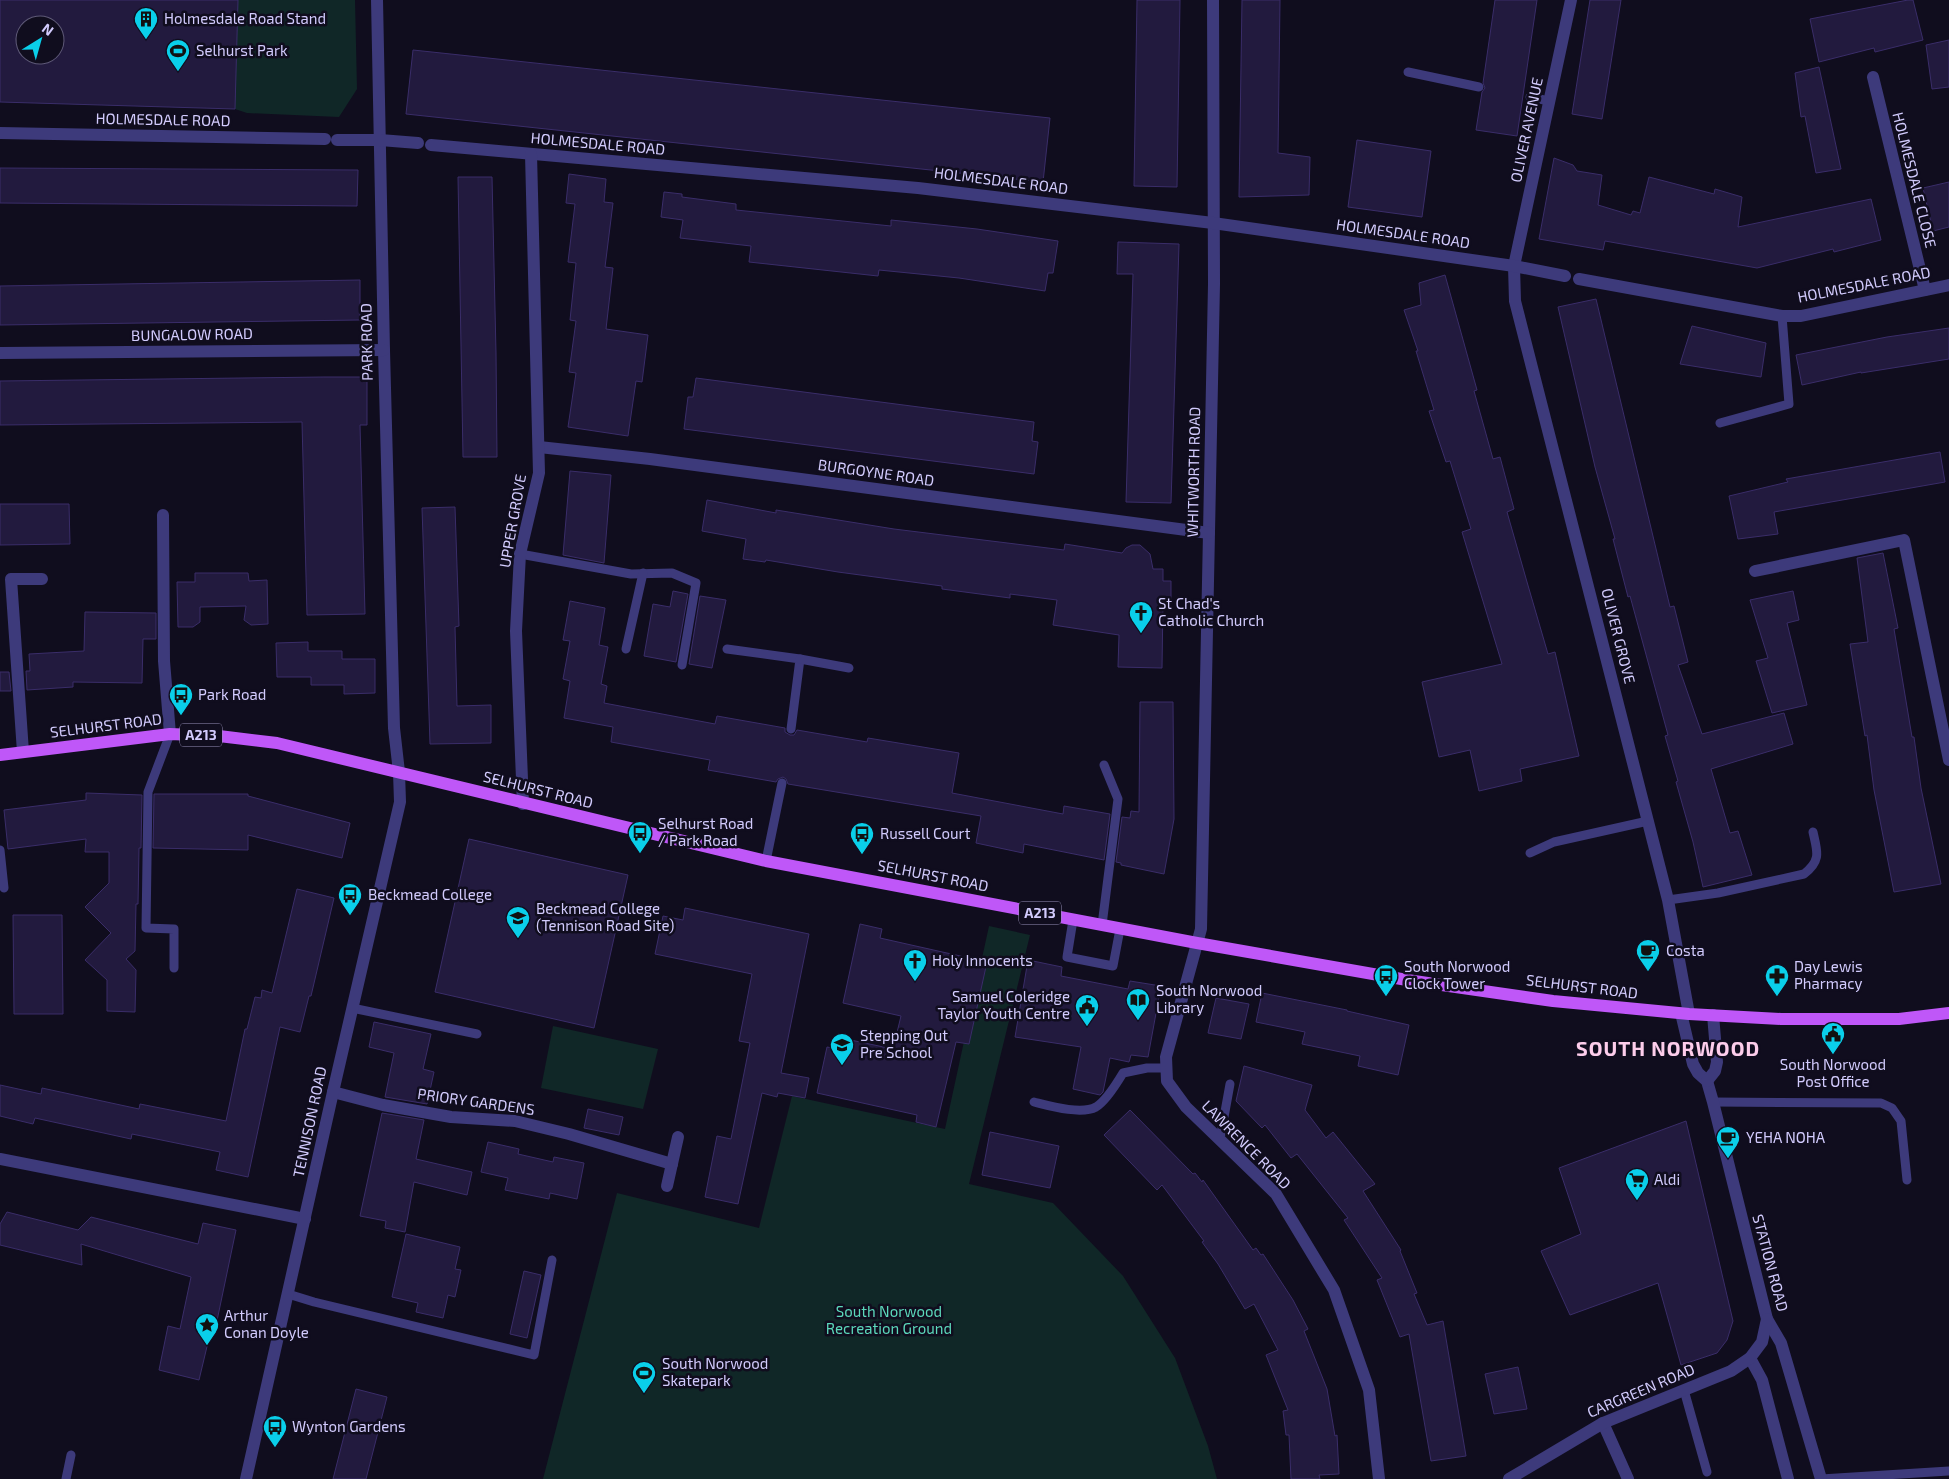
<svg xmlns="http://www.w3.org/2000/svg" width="1949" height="1479" viewBox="0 0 1949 1479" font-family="'Exo 2',sans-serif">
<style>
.green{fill:#102727;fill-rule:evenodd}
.building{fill:#221a3e;stroke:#3a2d69;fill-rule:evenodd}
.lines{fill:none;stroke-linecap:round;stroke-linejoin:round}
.service{stroke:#3d3a7b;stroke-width:9}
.minor{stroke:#3d3a7b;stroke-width:12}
.tertiary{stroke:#3d3a7b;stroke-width:12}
.primary{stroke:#bf57f8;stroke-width:12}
.labels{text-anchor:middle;stroke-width:5;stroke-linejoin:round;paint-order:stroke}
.shield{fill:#100d1e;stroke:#9892ba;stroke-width:1}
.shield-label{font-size:14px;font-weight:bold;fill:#d2cbfd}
.poi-label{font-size:15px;fill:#d2cbfd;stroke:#100d1e;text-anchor:start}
.street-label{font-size:15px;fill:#d2cbfd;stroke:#100d1e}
.park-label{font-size:15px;fill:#5cd9bc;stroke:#100d1e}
.district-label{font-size:20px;font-weight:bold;letter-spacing:1px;fill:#fdcdeb;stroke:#100d1e}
</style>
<rect width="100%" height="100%" fill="#100d1e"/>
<g class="green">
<path d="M0,0H355L357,89L339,117L247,113L235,109L0,102ZM25,25H55V55H25Z"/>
<polygon points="989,926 1030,935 969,1184 1053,1203 1123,1276 1175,1358 1208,1446 1217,1479 543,1479 617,1193 759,1228 792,1096 945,1129"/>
<polygon points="553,1026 658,1049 643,1109 541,1088"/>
</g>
<g class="building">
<path d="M0,0H238L235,109L0,102ZM25,25H55V55H25Z"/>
<polygon points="1137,0 1180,0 1177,187 1134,186"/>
<polygon points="1242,0 1280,0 1278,153 1310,157 1309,195 1239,197"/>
<polygon points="1495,0 1537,0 1517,136 1476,130 1482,92 1485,88 1483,83"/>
<polygon points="1590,0 1621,0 1602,119 1572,114"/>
<polygon points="1908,0 1913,0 1923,40 1875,52 1874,48 1819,62 1810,19"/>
<polygon points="1949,40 1949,87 1932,89 1926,45"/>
<polygon points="413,50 1050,118 1043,182 406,114"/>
<polygon points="1819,67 1841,169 1816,173 1805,116 1801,117 1795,73"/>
<polygon points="1357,140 1431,151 1422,217 1348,207"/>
<polygon points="1554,158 1573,165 1577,171 1602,175 1598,205 1631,215 1633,211 1640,213 1649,177 1714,194 1715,189 1742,197 1738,227 1871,199 1881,240 1834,252 1833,249 1757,268 1605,241 1603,250 1539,239"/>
<polygon points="0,168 358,170 357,206 0,203"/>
<polygon points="569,174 606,179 604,202 613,203 605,267 613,268 606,329 648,335 642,382 636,381 628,436 568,427 576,373 569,372 576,321 570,320 576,263 568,262 575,204 566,203"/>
<polygon points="458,177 492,177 496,353 497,457 463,457"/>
<polygon points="1949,182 1949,227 1933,231 1923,188"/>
<polygon points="664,192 682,194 682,197 736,204 736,210 891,226 891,220 977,229 1058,241 1053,273 1048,273 1045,291 959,278 879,270 878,276 749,262 751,246 680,238 683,220 661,217"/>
<polygon points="1118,242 1179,244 1171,503 1126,502 1133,274 1117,274"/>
<polygon points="1445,275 1477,390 1474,391 1493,459 1500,457 1514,509 1507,512 1527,582 1548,654 1555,652 1579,756 1520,769 1522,781 1479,791 1470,750 1439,757 1422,682 1502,664 1462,532 1471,529 1450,461 1446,462 1429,411 1434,410 1416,351 1418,351 1404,310 1421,305 1419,283"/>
<polygon points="360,280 360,320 0,325 0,286"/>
<polygon points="1596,299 1670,607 1674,606 1688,662 1678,665 1702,734 1784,713 1793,744 1711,769 1730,833 1738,831 1752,875 1703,887 1693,842 1676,782 1678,781 1665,736 1668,735 1630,596 1628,597 1613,539 1615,539 1595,467 1558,307"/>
<polygon points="1692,326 1766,343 1761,377 1680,364"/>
<polygon points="1949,328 1949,359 1861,373 1861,372 1802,385 1796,355 1887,337"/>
<polygon points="324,377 367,377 367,425 360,425 365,614 307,615 302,422 0,425 0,381"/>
<polygon points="696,378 1034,422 1032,441 1038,442 1034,474 684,429 688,397 693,397"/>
<polygon points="1940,452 1945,482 1774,512 1778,534 1738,539 1729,496 1788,482 1786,479"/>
<polygon points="570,471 611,475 604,563 563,555"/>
<polygon points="707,500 776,513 776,510 894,529 1064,550 1065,544 1122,553 1126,548 1132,545 1140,545 1150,554 1153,569 1163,569 1163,581 1171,581 1171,601 1163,601 1162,668 1118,667 1119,635 1053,625 1057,600 1010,594 1010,598 942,589 942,586 838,572 766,560 765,562 743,559 746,539 702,531"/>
<polygon points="0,504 69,504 70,544 0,545"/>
<polygon points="455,507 459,626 455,627 457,706 491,705 491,743 430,744 422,508"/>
<polygon points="1883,553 1898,628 1894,629 1912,737 1914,737 1921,788 1941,884 1894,892 1874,790 1867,735 1865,736 1850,644 1868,642 1857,558"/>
<polygon points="195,573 248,573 249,581 267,580 268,624 251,625 244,620 246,606 200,607 200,622 193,627 178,627 177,582 195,582"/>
<polygon points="673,591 688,594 676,662 644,656 653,604 670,607"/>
<polygon points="1793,591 1799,620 1787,623 1807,705 1772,713 1756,661 1768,658 1750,600"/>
<polygon points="700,596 726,600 712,668 689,664"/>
<polygon points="570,601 605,608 599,645 608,647 601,684 607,686 604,703 715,724 717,716 785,728 785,732 790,735 794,735 797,730 867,742 868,738 959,753 952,793 1063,814 1064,806 1110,814 1104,860 1024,844 1023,853 976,843 981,816 788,784 786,779 783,777 778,779 776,782 708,770 710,760 611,742 613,727 564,718 570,681 563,679 570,641 563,640"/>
<polygon points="85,612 156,613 156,639 143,639 142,683 73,682 73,687 27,690 26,671 30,671 29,654 84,651"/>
<polygon points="308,642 308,651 342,651 342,659 375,659 375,693 344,694 344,685 311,685 311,677 277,677 276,643"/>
<polygon points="0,672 9,672 11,691 0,691"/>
<polygon points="1140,702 1173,702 1174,819 1164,874 1121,865 1121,863 1116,862 1122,817 1130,818 1131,811 1139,812"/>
<polygon points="86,793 142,795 141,848 139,848 138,904 136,904 135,951 126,959 136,970 135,1012 107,1011 107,980 85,960 111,933 85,907 109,883 109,852 85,852 86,839 8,849 4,810 86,800"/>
<polygon points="154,794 248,794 248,796 350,823 342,858 248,835 248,850 153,848"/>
<polygon points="469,839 628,875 594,1028 435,992"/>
<polygon points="297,889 334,898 311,996 309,996 300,1032 280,1027 248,1177 216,1170 220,1152 132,1134 131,1139 35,1118 33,1124 0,1116 0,1085 41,1094 42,1088 139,1109 140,1104 226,1121 245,1029 247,1029 255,997 261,998 262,990 272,993"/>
<polygon points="685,908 809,934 781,1073 809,1078 805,1098 778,1093 777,1097 762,1093 738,1204 705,1197 717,1136 731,1139 750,1043 739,1041 752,974 655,954 663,916 683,920"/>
<polygon points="13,915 62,915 63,1014 14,1014"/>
<polygon points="860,924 882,929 880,938 987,962 969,1044 956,1042 936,1127 916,1122 917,1115 817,1093 827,1047 843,1050 846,1039 893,1049 901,1016 843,1003"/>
<polygon points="1028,960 1062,967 1061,976 1128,989 1130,981 1161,986 1148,1057 1131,1055 1129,1062 1110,1058 1103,1092 1100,1095 1073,1089 1081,1047 1015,1037"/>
<polygon points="1262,993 1347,1010 1347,1011 1409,1025 1398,1075 1358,1066 1360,1056 1302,1044 1305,1032 1256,1022"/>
<polygon points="1216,998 1249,1004 1241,1039 1208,1033"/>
<polygon points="374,1022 431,1034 423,1069 434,1072 427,1104 385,1097 394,1053 369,1047"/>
<polygon points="1244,1066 1312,1085 1305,1110 1326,1138 1333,1132 1375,1184 1363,1191 1401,1250 1400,1251 1417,1293 1414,1294 1427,1325 1443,1321 1466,1456 1431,1461 1409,1334 1400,1337 1377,1280 1382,1278 1344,1220 1348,1218 1297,1154 1291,1158 1265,1125 1262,1128 1236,1101"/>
<polygon points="588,1109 623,1117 619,1135 584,1128"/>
<polygon points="1130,1110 1193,1174 1195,1173 1202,1182 1203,1180 1253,1250 1256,1248 1261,1255 1263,1254 1293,1300 1308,1329 1304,1331 1327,1389 1335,1436 1337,1435 1339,1474 1319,1475 1320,1479 1291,1479 1289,1435 1286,1435 1283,1411 1288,1410 1266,1355 1278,1350 1254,1304 1245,1309 1218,1264 1202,1242 1204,1241 1162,1185 1157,1190 1104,1135"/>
<polygon points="382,1113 424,1120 416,1159 472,1172 467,1195 414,1182 405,1232 385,1228 386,1221 360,1216"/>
<polygon points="1686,1121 1733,1321 1727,1340 1717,1353 1681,1365 1658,1283 1570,1315 1541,1251 1581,1234 1559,1168"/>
<polygon points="990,1132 1059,1146 1050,1188 982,1175"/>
<polygon points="488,1142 519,1149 518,1154 553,1162 554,1157 584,1163 577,1199 550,1193 549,1199 505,1190 508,1178 481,1172"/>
<polygon points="7,1212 78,1230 91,1217 198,1244 203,1223 236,1230 214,1335 210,1334 199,1380 159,1370 168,1326 180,1329 191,1277 81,1244 82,1265 0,1245 0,1224"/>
<polygon points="406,1234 460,1247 455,1269 461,1270 455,1297 448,1295 443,1318 416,1312 418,1303 392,1297"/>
<polygon points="524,1271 541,1275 527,1338 510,1334"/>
<polygon points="1518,1367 1527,1409 1494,1414 1485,1374"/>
<polygon points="356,1389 387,1397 366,1479 333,1479"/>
</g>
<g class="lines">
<g class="service">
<polyline points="1408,72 1479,87"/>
<polyline points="1530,97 1549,101"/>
<polyline points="1720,423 1789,404 1782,316"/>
<polyline points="520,554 631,574 672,573 696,583 682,665"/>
<polyline points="626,649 643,573"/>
<polyline points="727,649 800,659 791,729"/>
<polyline points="800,659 849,668"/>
<polyline points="170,734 148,792 146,928 174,929 174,968"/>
<polyline points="0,850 4,888"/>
<polyline points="1530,853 1554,842 1648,821"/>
<polyline points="766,861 782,783"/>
<path d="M1668,900L1718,893L1804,874C1822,860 1817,851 1813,832"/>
<polyline points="1073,920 1067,957 1113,966 1120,929"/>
<polyline points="1102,925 1118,799 1104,765"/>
<polyline points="352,1008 477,1034"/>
<path d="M1034,1102C1050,1106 1081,1115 1096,1107C1106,1101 1117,1083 1123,1073L1147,1068H1166"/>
<polyline points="1713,1102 1881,1103 1892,1108 1901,1121 1907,1180"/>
<polyline points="1220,1139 1230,1084"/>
<polyline points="288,1294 314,1302 534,1355 552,1260"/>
<polyline points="1684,1390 1707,1472"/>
<polyline points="66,1479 71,1455"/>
<polyline points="1821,1479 1949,1471"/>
</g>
<g class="minor">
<polyline points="377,0 384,350 394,728 399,772"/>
<polyline points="1213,0 1214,284 1201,929 1166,1057 1167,1081 1186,1107 1276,1194 1334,1290 1369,1390 1379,1479"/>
<polyline points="1571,0 1514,266 1515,301 1668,900 1689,1014"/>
<polyline points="1873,77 1925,290"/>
<polyline points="0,133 325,139"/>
<polyline points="337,140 380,140 418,143"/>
<polyline points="431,145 918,188 1213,223 1514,266 1565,276"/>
<polyline points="1579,279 1782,316 1801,316 1949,285"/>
<polyline points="0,353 384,350"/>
<polyline points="539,447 650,459 1209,533"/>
<polyline points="163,515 164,661 170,734"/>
<polyline points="1755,571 1904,540 1949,760"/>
<polyline points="23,752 11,579 42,579"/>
<polyline points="523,804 516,631 520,554 539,473 531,154"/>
<polyline points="1681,1013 1693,1064 1698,1073 1707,1081 1713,1102 1767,1319 1781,1343 1821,1479"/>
<polyline points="1707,1081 1715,1071 1717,1062 1713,1015"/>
<polyline points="333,1092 383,1105 451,1117 515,1121 569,1134 672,1164"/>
<polyline points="0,1159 305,1219"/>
<polyline points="667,1186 678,1137"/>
<polyline points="1750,1358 1762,1380 1788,1479"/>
<polyline points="1603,1423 1628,1479"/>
<polyline points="1509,1479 1603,1423 1731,1371 1750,1358 1762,1342 1767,1319"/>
</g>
<polyline class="tertiary" points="246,1479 333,1092 400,802 399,772"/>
<polyline class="primary" points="0,755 170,734 219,736 277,743 766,861 1197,943 1407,980 1553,1001 1689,1014 1781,1019 1899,1019 1949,1013"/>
</g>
<defs>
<g id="building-pin" transform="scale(1.25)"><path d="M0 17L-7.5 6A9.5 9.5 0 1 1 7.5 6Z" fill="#0acfea" stroke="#100d1e"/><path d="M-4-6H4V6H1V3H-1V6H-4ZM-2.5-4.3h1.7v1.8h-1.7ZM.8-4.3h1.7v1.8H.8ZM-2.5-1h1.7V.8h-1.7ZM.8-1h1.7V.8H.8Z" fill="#111"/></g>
<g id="stadium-pin" transform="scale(1.25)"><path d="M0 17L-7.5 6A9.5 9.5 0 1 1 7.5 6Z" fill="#0acfea" stroke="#100d1e"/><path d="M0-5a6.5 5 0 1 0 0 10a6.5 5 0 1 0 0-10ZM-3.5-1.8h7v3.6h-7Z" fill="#111"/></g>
<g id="church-pin" transform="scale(1.25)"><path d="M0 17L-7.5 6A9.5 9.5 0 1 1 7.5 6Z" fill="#0acfea" stroke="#100d1e"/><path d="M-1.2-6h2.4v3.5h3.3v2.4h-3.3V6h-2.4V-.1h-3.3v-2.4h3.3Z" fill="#111"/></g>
<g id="bus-pin" transform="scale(1.25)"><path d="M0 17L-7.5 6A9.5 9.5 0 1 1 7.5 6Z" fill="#0acfea" stroke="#100d1e"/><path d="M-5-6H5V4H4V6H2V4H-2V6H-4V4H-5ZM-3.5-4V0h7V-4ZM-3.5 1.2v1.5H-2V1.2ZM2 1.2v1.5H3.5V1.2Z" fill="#111"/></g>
<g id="school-pin" transform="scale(1.25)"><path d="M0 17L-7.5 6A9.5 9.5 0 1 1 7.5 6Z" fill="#0acfea" stroke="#100d1e"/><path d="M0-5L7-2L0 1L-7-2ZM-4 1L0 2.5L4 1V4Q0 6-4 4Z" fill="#111"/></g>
<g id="cafe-pin" transform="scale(1.25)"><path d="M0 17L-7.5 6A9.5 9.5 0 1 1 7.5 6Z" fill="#0acfea" stroke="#100d1e"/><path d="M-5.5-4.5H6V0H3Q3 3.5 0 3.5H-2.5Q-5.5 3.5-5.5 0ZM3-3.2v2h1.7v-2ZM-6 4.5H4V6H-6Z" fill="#111"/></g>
<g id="pharmacy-pin" transform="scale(1.25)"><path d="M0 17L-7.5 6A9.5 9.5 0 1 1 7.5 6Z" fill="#0acfea" stroke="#100d1e"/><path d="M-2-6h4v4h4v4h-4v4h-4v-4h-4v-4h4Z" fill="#111"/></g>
<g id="library-pin" transform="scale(1.25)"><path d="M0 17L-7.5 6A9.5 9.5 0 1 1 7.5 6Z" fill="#0acfea" stroke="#100d1e"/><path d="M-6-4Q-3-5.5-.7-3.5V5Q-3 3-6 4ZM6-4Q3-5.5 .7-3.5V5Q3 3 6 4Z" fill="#111"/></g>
<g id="civic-pin" transform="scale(1.25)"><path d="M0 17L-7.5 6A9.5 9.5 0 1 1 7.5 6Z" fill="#0acfea" stroke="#100d1e"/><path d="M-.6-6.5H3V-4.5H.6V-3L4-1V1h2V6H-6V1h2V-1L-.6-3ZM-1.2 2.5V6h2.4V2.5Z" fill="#111"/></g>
<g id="supermarket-pin" transform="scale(1.25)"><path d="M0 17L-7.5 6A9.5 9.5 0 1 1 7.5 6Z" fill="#0acfea" stroke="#100d1e"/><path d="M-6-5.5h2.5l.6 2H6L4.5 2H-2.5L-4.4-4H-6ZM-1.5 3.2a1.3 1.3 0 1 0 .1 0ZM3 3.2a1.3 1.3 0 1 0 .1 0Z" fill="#111"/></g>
<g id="sight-pin" transform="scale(1.25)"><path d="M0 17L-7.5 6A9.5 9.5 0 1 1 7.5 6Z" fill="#0acfea" stroke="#100d1e"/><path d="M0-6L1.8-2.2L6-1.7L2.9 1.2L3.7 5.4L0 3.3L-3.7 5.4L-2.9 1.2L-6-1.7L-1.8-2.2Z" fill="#111"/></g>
</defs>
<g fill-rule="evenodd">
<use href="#building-pin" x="146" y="19"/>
<use href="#stadium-pin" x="178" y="51"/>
<use href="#church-pin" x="1141" y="613"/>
<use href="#bus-pin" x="181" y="695"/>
<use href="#bus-pin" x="640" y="833"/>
<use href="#bus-pin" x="862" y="834"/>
<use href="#bus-pin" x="350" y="895"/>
<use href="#school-pin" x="518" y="918"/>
<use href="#cafe-pin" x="1648" y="951"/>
<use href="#church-pin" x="915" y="961"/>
<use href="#bus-pin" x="1386" y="976"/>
<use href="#pharmacy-pin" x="1777" y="976"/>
<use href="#library-pin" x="1138" y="1000"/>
<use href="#civic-pin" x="1087" y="1006"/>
<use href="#civic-pin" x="1833" y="1034"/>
<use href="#school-pin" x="842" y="1045"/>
<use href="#cafe-pin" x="1728" y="1138"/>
<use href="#supermarket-pin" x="1637" y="1180"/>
<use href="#sight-pin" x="207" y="1325"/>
<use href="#stadium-pin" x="644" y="1373"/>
<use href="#bus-pin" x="275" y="1427"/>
</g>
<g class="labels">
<g class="shield">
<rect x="180" y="723.5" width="42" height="23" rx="4"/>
<rect x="1019" y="901.5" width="42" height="23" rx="4"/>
</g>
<g class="shield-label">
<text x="201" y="740">A213</text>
<text x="1040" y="918">A213</text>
</g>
<g class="poi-label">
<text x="164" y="24">Holmesdale Road Stand</text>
<text x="196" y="56">Selhurst Park</text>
<text x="1158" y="609">St Chad's<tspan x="1158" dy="17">Catholic Church</tspan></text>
<text x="198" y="700">Park Road</text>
<text x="658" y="829">Selhurst Road<tspan x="658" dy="17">/ Park Road</tspan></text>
<text x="880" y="839">Russell Court</text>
<text x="368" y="900">Beckmead College</text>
<text x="536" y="914">Beckmead College<tspan x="536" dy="17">(Tennison Road Site)</tspan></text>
<text x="1666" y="956">Costa</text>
<text x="932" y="966">Holy Innocents</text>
<text x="1404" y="972">South Norwood<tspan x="1404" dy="17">Clock Tower</tspan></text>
<text x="1794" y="972">Day Lewis<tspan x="1794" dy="17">Pharmacy</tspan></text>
<text x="1156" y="996">South Norwood<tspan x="1156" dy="17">Library</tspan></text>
<text x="1070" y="1002" text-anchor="end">Samuel Coleridge<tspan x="1070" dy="17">Taylor Youth Centre</tspan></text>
<text x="860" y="1041">Stepping Out<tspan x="860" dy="17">Pre School</tspan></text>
<text x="1833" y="1070" text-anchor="middle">South Norwood<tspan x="1833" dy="17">Post Office</tspan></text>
<text x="1746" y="1143">YEHA NOHA</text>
<text x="1654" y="1185">Aldi</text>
<text x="224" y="1321">Arthur<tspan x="224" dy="17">Conan Doyle</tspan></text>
<text x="662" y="1369">South Norwood<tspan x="662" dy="17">Skatepark</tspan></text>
<text x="292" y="1432">Wynton Gardens</text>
</g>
<g class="street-label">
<text transform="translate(163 120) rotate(1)" y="5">HOLMESDALE ROAD</text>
<text transform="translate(1527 130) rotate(-78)" y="5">OLIVER AVENUE</text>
<text transform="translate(598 144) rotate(5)" y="5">HOLMESDALE ROAD</text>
<text transform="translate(1914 180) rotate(76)" y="5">HOLMESDALE CLOSE</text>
<text transform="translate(1001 181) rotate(7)" y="5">HOLMESDALE ROAD</text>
<text transform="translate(1403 234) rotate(8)" y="5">HOLMESDALE ROAD</text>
<text transform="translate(1864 285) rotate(-11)" y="5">HOLMESDALE ROAD</text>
<text transform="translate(192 335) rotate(-1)" y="5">BUNGALOW ROAD</text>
<text transform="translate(367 342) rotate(-91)" y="5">PARK ROAD</text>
<text transform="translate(1194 472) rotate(-89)" y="5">WHITWORTH ROAD</text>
<text transform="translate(876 473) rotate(8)" y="5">BURGOYNE ROAD</text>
<text transform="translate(513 521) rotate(-80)" y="5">UPPER GROVE</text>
<text transform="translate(1618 636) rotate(76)" y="5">OLIVER GROVE</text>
<text transform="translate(106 726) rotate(-7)" y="5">SELHURST ROAD</text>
<text transform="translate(538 790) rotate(14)" y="5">SELHURST ROAD</text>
<text transform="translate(933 876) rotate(11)" y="5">SELHURST ROAD</text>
<text transform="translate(1582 987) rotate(7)" y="5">SELHURST ROAD</text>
<text transform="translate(476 1102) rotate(8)" y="5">PRIORY GARDENS</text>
<text transform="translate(310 1122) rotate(-78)" y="5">TENNISON ROAD</text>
<text transform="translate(1246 1145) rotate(45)" y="5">LAWRENCE ROAD</text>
<text transform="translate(1770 1263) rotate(75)" y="5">STATION ROAD</text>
<text transform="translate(1641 1391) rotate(-23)" y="5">CARGREEN ROAD</text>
</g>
<g class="park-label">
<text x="889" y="1317">South Norwood<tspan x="889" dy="17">Recreation Ground</tspan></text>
</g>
<g class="district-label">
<text x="1668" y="1056">SOUTH NORWOOD</text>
</g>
</g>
<g transform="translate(40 40) rotate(37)"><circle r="24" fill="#100d1e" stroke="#5e5977"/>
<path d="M0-4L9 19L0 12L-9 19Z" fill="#0acfea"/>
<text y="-8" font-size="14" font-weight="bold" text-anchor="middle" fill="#d2cbfd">N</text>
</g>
</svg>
